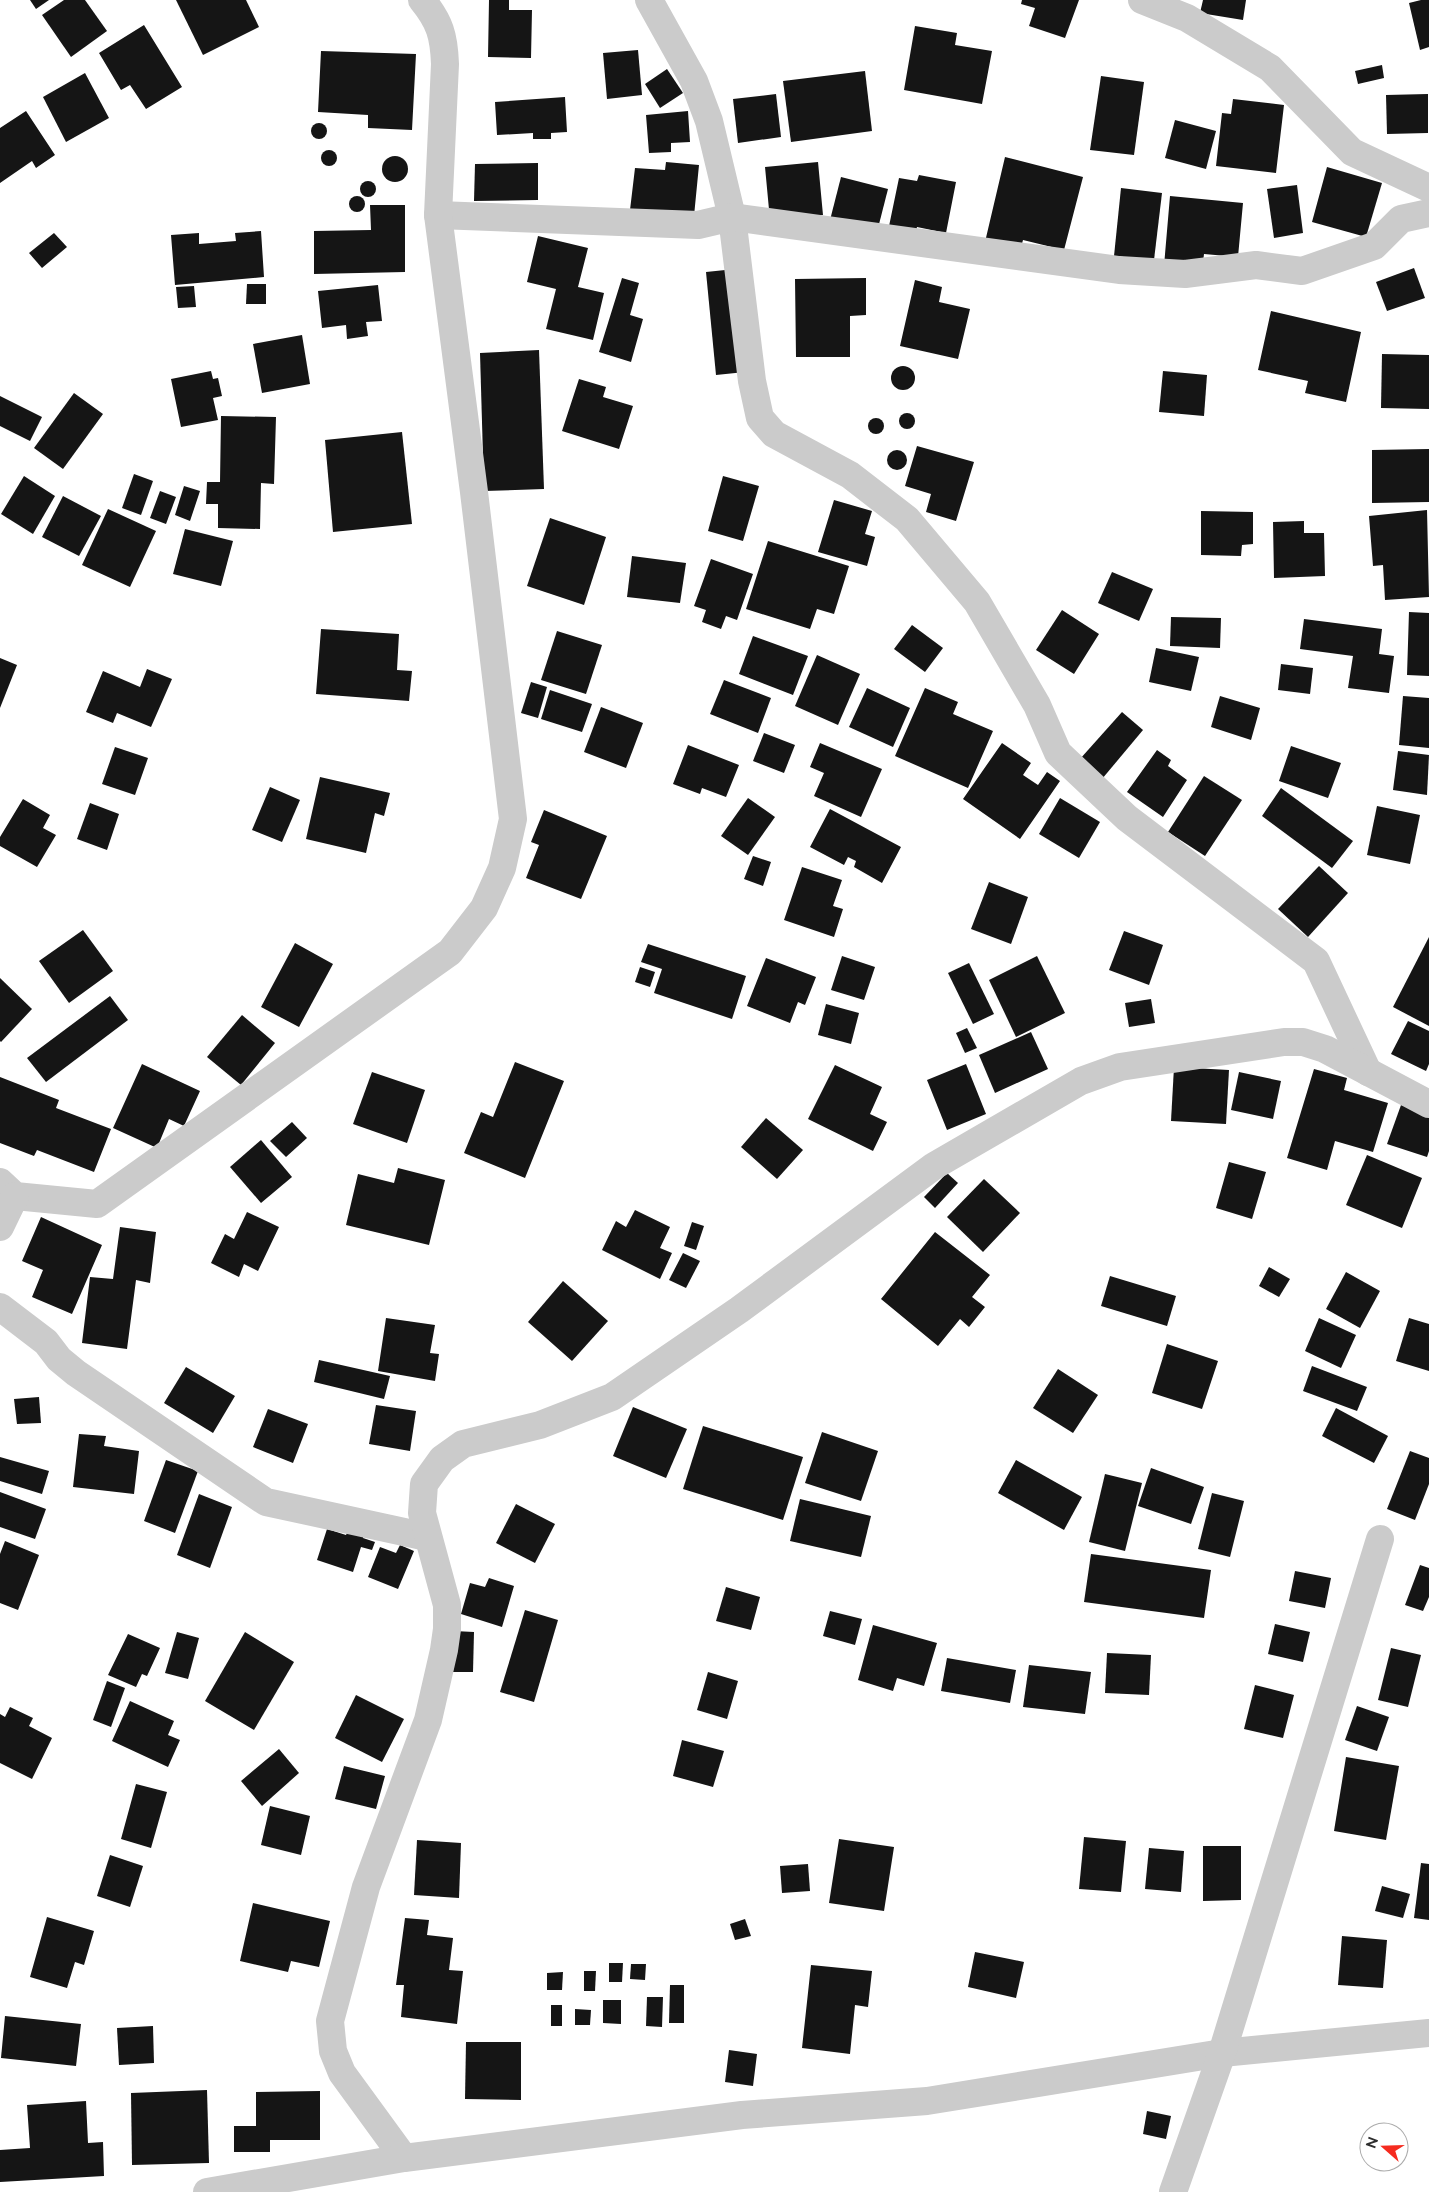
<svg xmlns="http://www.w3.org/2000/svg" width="1429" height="2192" viewBox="0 0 1429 2192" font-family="Raleway,sans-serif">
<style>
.building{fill:#151515}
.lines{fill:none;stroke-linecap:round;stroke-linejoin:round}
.minor{stroke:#cbcbcb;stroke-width:28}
</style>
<rect width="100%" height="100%" fill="#fff"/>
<g class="building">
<polygon points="30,0 49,0 36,9"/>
<polygon points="64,0 85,0 107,31 71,57 42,15"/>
<polygon points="176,0 246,0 259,27 203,55"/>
<polygon points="489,0 509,0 509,10 532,10 531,58 488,57"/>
<polygon points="1022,0 1079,0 1065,38 1029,26 1035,8 1021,4"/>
<polygon points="1203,0 1246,0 1243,20 1200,13"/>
<polygon points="1421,0 1429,0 1429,47 1420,50 1409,3"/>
<polygon points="144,25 182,87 146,109 130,85 121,90 99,53"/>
<polygon points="915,26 957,33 955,45 992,51 982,104 904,90"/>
<polygon points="638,50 642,95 607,99 603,53"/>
<polygon points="321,51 416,54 412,130 368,128 368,115 318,112"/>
<polygon points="1382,65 1384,78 1358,84 1355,71"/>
<polygon points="667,69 683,93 660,108 645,84"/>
<polygon points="865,71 872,131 791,142 783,81"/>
<polygon points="85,73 109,118 66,142 43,97"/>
<polygon points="1101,76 1144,82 1134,155 1090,150"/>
<polygon points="776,94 781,137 738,143 733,99"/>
<polygon points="1428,94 1428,133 1387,134 1386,95"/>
<polygon points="565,97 567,132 551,133 551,139 533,139 533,133 497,135 495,102"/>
<polygon points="1233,99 1284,105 1276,173 1216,166 1222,113 1231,114"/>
<polygon points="26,111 55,155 36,168 32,161 0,183 0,128"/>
<polygon points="688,111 690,142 671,143 671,152 649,153 646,115"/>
<polygon points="1175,120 1216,131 1206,169 1165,158"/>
<circle cx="319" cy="131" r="8"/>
<circle cx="329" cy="158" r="8"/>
<circle cx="395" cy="169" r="13"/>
<polygon points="1005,157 1083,177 1064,250 1023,240 1020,251 985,242"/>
<polygon points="666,162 699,165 694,216 630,210 635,168 665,170"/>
<polygon points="818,162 823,215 770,220 765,167"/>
<polygon points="538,163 538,200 474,201 475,164"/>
<polygon points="1327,167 1382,183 1366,237 1312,222"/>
<polygon points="919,175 956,182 946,233 917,227 915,235 888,231 899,178 917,181"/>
<polygon points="841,177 888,189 876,236 829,224"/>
<circle cx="368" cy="189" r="8"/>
<polygon points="1297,185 1303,233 1274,238 1267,189"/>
<polygon points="1121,188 1162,193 1154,260 1114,256"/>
<polygon points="1170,196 1243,203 1238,257 1204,254 1202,270 1164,266"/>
<circle cx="357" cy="204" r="8"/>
<polygon points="370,205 405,205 405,272 314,274 314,231 371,230"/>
<polygon points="261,231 264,277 175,285 171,235 199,233 199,244 236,241 235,233"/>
<polygon points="54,233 67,247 42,268 29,253"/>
<polygon points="538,236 588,248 578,287 604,293 593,340 546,329 556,289 527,282"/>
<polygon points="1414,268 1425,298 1387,311 1376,282"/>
<polygon points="735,269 745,372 716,375 706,272"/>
<polygon points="622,278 639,283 630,315 643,319 631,362 599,352"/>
<polygon points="866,278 866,315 850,316 850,357 796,357 795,279"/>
<polygon points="915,280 942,287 939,302 970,309 958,359 900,346"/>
<polygon points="247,284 266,284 266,304 246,304"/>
<polygon points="378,285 382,321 366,322 368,336 347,339 346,325 322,328 318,291"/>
<polygon points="194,286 196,307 178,308 176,287"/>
<polygon points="1271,311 1361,332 1346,402 1305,393 1308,381 1258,370"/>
<polygon points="302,335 310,384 262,393 253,344"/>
<polygon points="539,350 544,489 484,491 480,353"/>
<polygon points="1382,354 1429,355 1429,409 1381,408"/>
<circle cx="903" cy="378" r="12"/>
<polygon points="211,371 213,379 218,378 222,396 213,398 218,420 181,427 171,379"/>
<polygon points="1163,371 1207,375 1204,416 1159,412"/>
<polygon points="579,379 606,387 603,397 633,406 619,449 562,431"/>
<polygon points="74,393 103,414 63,469 34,448"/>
<polygon points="0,396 42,417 30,441 0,426"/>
<circle cx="907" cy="421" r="8"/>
<polygon points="221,416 276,417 274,484 261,483 260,529 218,528 218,504 206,504 207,482 220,482"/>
<circle cx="876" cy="426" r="8"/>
<polygon points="402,432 412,524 333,532 325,440"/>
<polygon points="917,446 974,462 956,521 926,512 931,494 905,486"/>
<polygon points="1429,449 1429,502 1372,503 1372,450"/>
<circle cx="897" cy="460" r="10"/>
<polygon points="134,474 153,481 141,515 122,508"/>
<polygon points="24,476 55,496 33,534 1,514"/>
<polygon points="723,476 759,486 743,541 708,531"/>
<polygon points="184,486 200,491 190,521 175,515"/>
<polygon points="160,491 176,497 166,524 150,518"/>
<polygon points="63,496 101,516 79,556 42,537"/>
<polygon points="834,500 872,511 865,534 875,537 867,566 818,552"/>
<polygon points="108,509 156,531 130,587 82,565"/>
<polygon points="1427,510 1429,597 1385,600 1383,565 1373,566 1369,516"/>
<polygon points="1201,511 1253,512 1253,544 1242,545 1241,556 1201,555"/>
<polygon points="550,518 606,537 584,605 527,586"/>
<polygon points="1304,521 1304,533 1324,533 1325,576 1274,578 1273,522"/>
<polygon points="185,529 233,541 221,586 173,574"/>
<polygon points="768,541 849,566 834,614 817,609 810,629 746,609"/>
<polygon points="632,556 686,563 680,603 627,597"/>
<polygon points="711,559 753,574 737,620 726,616 721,629 702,622 706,610 694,606"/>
<polygon points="1112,572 1153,589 1139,621 1098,603"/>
<polygon points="1062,610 1099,634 1074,674 1036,650"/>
<polygon points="1409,612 1429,613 1429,676 1407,675"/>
<polygon points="1171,617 1221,618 1220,648 1170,646"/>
<polygon points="1304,619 1382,629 1379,654 1394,656 1389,693 1348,688 1353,656 1300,649"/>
<polygon points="912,625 943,648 925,672 894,649"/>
<polygon points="321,629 399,634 397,670 412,671 409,701 316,694"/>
<polygon points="557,631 602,645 586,694 541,680"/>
<polygon points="753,636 808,656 793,695 739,674"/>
<polygon points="1156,648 1199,657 1191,691 1149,682"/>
<polygon points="817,655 860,674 838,725 795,706"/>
<polygon points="0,658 17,665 0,708"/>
<polygon points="1281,664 1313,668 1310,694 1278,690"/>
<polygon points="147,669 172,679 151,727 117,713 113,723 86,712 103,671 140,687"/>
<polygon points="724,680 771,698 758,733 710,714"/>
<polygon points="531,682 547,687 538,718 521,713"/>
<polygon points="867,688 910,708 893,747 849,727"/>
<polygon points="925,688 958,702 953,714 993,731 968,788 895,756"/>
<polygon points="550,690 592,704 582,732 541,719"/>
<polygon points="1220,696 1260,708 1251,740 1211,727"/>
<polygon points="1403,696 1429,698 1429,748 1399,745"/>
<polygon points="601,707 643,723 626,768 584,752"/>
<polygon points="1122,712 1143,730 1102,779 1080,759"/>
<polygon points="764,733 795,745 784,773 753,761"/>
<polygon points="820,743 882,769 861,817 814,796 824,773 810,767"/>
<polygon points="1002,743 1031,763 1023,775 1038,785 1047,772 1060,781 1020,839 963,799"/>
<polygon points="688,745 739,765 726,797 702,788 700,794 673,784"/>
<polygon points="1291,746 1341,763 1328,798 1279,781"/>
<polygon points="115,747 148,758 135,795 102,784"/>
<polygon points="1157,750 1171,760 1168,766 1187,780 1163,817 1127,792"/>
<polygon points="1398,751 1429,755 1427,795 1393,790"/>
<polygon points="1204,776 1242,800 1205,856 1168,832"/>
<polygon points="320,777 390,793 384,816 375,813 366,853 306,839"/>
<polygon points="270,787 300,800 282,842 252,830"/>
<polygon points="1281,788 1353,841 1332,868 1262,816"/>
<polygon points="748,798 775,817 748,855 721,836"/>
<polygon points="1060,798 1100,822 1079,858 1039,834"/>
<polygon points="23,799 50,815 43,828 56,835 37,867 0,846 0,837"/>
<polygon points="90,803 119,814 107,850 77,839"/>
<polygon points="1377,806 1420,815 1410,864 1367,855"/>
<polygon points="830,809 901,847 882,883 854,867 856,861 848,857 844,865 810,847"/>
<polygon points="544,810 607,836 581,899 526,878 539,845 531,842"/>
<polygon points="753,856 771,862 763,886 744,879"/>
<polygon points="1319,866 1348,893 1308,937 1278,909"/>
<polygon points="802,867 842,880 833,906 843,909 834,937 784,920"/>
<polygon points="989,882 1028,897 1011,944 971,929"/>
<polygon points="83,930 113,971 69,1003 39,961"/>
<polygon points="1124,931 1163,945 1149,985 1109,970"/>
<polygon points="1429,937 1429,1026 1393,1007"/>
<polygon points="295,943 333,964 299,1027 261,1007"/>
<polygon points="648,944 746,976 732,1019 654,993 662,969 641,962"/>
<polygon points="842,956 875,967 864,1000 831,990"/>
<polygon points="1037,956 1065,1013 1016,1037 989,980"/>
<polygon points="766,958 816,977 805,1005 798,1002 790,1023 747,1006"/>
<polygon points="969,963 994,1014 973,1024 948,973"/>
<polygon points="640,967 655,972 650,987 635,982"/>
<polygon points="0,978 32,1009 1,1042 0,1041"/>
<polygon points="110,996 128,1020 46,1082 27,1058"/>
<polygon points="1151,999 1155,1023 1129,1027 1125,1003"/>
<polygon points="826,1004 859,1013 851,1044 818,1035"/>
<polygon points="242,1015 275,1043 241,1085 207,1057"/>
<polygon points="1408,1021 1429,1031 1429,1064 1426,1071 1391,1054"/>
<polygon points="967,1028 977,1048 965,1053 956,1033"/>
<polygon points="1031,1032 1048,1069 995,1093 979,1055"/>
<polygon points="515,1062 564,1081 525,1178 464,1153 481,1112 493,1117"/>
<polygon points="142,1064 200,1091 184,1126 169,1119 157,1148 113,1128"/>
<polygon points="966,1064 986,1114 947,1130 927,1080"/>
<polygon points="835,1065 882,1087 870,1114 887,1122 873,1151 808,1119"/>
<polygon points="1174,1067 1229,1070 1226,1124 1171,1121"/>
<polygon points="1314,1069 1347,1078 1344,1090 1388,1103 1373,1152 1335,1141 1327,1170 1287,1158"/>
<polygon points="372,1072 425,1090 407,1143 353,1124"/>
<polygon points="1239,1072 1281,1081 1273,1119 1231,1110"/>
<polygon points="0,1077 59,1100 56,1108 111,1129 94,1172 37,1150 34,1156 0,1143"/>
<polygon points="1401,1105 1429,1114 1429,1151 1427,1157 1387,1144"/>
<polygon points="766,1118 803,1150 777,1179 741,1147"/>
<polygon points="292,1122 307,1138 286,1157 270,1141"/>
<polygon points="261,1140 292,1177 261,1203 230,1167"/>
<polygon points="1367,1155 1422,1178 1402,1228 1346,1205"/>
<polygon points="1229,1162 1266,1172 1252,1219 1216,1208"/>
<polygon points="398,1168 445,1180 429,1245 346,1225 358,1174 394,1183"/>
<polygon points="947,1173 958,1183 935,1208 924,1197"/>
<polygon points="984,1179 1020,1213 983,1252 947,1217"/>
<polygon points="635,1210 670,1227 660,1248 672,1253 660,1279 602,1250 616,1221 626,1227"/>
<polygon points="247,1212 279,1227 258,1271 244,1264 239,1277 211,1263 225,1234 234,1239"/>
<polygon points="41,1217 102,1245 72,1314 32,1297 43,1270 22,1261"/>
<polygon points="692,1222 704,1226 696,1250 684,1246"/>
<polygon points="120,1227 156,1232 150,1283 136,1280 127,1349 82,1343 90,1277 113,1279"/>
<polygon points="935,1232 990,1275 972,1297 985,1307 969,1327 960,1319 938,1346 881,1299"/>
<polygon points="683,1253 700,1261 686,1288 669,1280"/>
<polygon points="1269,1267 1290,1279 1279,1297 1259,1286"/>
<polygon points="1346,1272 1380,1291 1360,1328 1326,1309"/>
<polygon points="1110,1276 1176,1296 1167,1326 1101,1306"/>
<polygon points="563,1281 608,1321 572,1361 528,1322"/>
<polygon points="386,1318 435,1325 430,1353 439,1354 435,1381 378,1371"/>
<polygon points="1319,1318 1356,1335 1341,1368 1305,1351"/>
<polygon points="1409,1318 1429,1324 1429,1371 1396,1361"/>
<polygon points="1167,1344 1218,1361 1202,1409 1152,1393"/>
<polygon points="319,1360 390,1376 384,1399 314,1382"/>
<polygon points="1312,1366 1367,1387 1357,1411 1303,1391"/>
<polygon points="186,1367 235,1396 213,1433 164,1403"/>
<polygon points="1058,1369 1098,1395 1073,1433 1033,1408"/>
<polygon points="39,1397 41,1423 17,1424 14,1399"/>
<polygon points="376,1405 416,1411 410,1451 369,1444"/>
<polygon points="633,1407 687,1429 666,1478 613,1456"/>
<polygon points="1336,1408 1388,1436 1374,1463 1322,1436"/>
<polygon points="268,1409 308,1424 293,1463 253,1447"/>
<polygon points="703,1426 803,1457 783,1520 683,1489"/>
<polygon points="822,1432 878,1451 861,1501 805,1483"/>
<polygon points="79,1434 106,1436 104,1446 139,1451 134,1494 73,1487"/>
<polygon points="1410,1451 1429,1458 1429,1484 1415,1520 1387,1509"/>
<polygon points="0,1457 49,1471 42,1494 0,1481"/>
<polygon points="166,1460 198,1471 175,1533 144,1521"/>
<polygon points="1016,1460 1082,1497 1064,1530 998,1493"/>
<polygon points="1151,1468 1204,1487 1191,1524 1138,1506"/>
<polygon points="1105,1474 1142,1483 1125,1551 1089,1542"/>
<polygon points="0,1492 46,1509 35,1539 0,1527"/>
<polygon points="1212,1493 1244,1501 1230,1557 1198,1549"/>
<polygon points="199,1494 232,1507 210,1568 177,1555"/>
<polygon points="800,1499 871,1516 861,1557 790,1541"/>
<polygon points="516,1504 555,1524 535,1563 496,1543"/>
<polygon points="327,1529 346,1535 349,1529 364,1534 363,1538 375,1542 372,1550 361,1547 353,1572 317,1560"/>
<polygon points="5,1541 39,1555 18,1610 0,1603 0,1554"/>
<polygon points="400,1545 414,1551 398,1589 368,1577 380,1547 396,1553"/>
<polygon points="1091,1554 1211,1570 1204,1618 1084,1602"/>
<polygon points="1420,1565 1429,1568 1429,1597 1423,1611 1405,1605"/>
<polygon points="1295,1571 1331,1578 1325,1608 1289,1601"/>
<polygon points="489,1578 514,1586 502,1627 461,1614 470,1583 485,1587"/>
<polygon points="726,1587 760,1597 751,1630 716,1621"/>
<polygon points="525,1610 558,1620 534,1702 500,1692"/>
<polygon points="830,1611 862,1619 855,1645 823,1636"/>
<polygon points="1275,1624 1310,1632 1303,1662 1268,1654"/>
<polygon points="873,1625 937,1643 924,1686 897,1678 893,1691 858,1680"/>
<polygon points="454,1631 474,1632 473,1672 453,1672"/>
<polygon points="177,1632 199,1638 188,1679 165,1673"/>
<polygon points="245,1632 294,1662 254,1730 205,1701"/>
<polygon points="128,1634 160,1648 147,1676 142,1674 136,1687 108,1675"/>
<polygon points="1391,1648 1421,1655 1408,1707 1378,1700"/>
<polygon points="1107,1653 1151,1655 1149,1695 1105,1693"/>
<polygon points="947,1658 1016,1670 1010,1703 941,1691"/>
<polygon points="1029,1665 1091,1672 1085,1714 1023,1707"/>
<polygon points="708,1672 738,1681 727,1719 697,1710"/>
<polygon points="107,1681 125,1688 111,1727 93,1720"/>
<polygon points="1255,1685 1294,1695 1283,1738 1244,1729"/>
<polygon points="356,1695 404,1719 382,1762 335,1738"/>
<polygon points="130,1701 174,1721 168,1735 180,1740 168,1767 112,1741"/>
<polygon points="1357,1706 1389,1717 1377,1751 1345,1740"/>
<polygon points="10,1707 33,1718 29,1726 52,1738 32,1779 0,1763 0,1714 5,1717"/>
<polygon points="682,1740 724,1751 713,1787 673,1776"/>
<polygon points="279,1749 299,1773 262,1806 241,1781"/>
<polygon points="1346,1757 1399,1766 1386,1840 1334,1831"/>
<polygon points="344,1766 385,1776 376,1809 335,1799"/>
<polygon points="136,1784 167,1792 151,1848 121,1839"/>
<polygon points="270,1806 310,1816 301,1855 261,1845"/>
<polygon points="1084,1837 1126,1841 1121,1892 1079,1889"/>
<polygon points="839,1839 894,1847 884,1911 829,1903"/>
<polygon points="417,1840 461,1843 459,1898 414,1895"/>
<polygon points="1203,1846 1241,1846 1241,1900 1203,1901"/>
<polygon points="1149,1848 1184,1851 1181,1892 1145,1889"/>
<polygon points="110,1855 143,1866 130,1907 97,1896"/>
<polygon points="1421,1863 1429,1864 1429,1920 1414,1918"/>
<polygon points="808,1864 810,1891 782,1893 780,1866"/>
<polygon points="1382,1886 1410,1894 1403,1918 1375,1911"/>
<polygon points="253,1903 330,1921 319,1967 291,1961 288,1972 240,1961"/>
<polygon points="47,1917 94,1931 84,1965 75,1962 67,1988 30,1977"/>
<polygon points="405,1918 429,1920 427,1935 453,1938 449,1970 463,1971 457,2024 401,2017 404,1985 396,1985"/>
<polygon points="745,1919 751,1936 735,1940 730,1924"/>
<polygon points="1342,1936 1387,1940 1383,1988 1338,1985"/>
<polygon points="975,1952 1024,1962 1016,1998 968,1987"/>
<polygon points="609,1963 623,1963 622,1982 609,1982"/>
<polygon points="631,1964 646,1964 645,1980 630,1979"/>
<polygon points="811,1965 872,1971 868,2007 855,2005 850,2054 802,2048"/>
<polygon points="584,1971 596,1971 595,1991 584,1991"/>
<polygon points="563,1972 562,1990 547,1990 547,1973"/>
<polygon points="670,1985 684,1985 684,2023 669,2023"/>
<polygon points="647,1997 663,1997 662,2027 646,2026"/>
<polygon points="603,2000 621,2000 621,2024 603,2023"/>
<rect x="551" y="2005" width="11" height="21"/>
<polygon points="575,2009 591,2010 590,2025 575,2025"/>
<polygon points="5,2016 81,2024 76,2066 1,2058"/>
<polygon points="153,2026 154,2063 119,2065 117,2028"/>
<polygon points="466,2042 521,2042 521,2100 465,2099"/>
<polygon points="729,2050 757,2054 753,2086 725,2082"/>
<polygon points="207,2090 209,2163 132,2165 131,2093"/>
<polygon points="320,2091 320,2140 270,2140 270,2152 234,2152 234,2126 256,2126 256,2092"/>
<polygon points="86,2101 88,2143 103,2142 104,2176 0,2182 0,2150 30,2148 27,2105"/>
<polygon points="1147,2111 1171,2116 1166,2139 1143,2134"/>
</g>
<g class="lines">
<g class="minor">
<polyline points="649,0 694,81 709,121 732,217 752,381 760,418 774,434 850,475 907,519 977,602 1037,705 1058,753 1127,818 1316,961 1368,1072"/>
<polyline points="1142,0 1187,18 1270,68 1352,152 1429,188"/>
<polyline points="438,215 698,225 732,217 1119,270 1185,274 1256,265 1302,271 1374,246 1401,219 1429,213"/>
<path d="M0,1182L15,1196L97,1204L450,952L484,908L502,868L513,819L474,492L438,215L445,64C444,36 440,22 422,0"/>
<polyline points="0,1227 15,1196"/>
<polyline points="0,1307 46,1342 59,1359 76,1373 266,1502 427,1537"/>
<polyline points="404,2158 342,2073 333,2051 330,2021 366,1887 428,1720 444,1650 447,1629 447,1605 422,1513 424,1484 442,1459 463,1444 540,1425 612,1397 739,1310 934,1166 1081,1081 1120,1067 1284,1042 1303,1042 1325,1049 1429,1104"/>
<polyline points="207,2192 404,2158 742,2115 927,2101 1222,2053 1429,2033"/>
<polyline points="1173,2192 1222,2053 1380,1539"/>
</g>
</g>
<g transform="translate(1384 2147) rotate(290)"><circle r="24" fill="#ffffff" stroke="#ababab"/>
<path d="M0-4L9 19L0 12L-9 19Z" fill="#f52b1f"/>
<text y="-8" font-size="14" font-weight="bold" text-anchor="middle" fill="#2e2e2e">N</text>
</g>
</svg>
